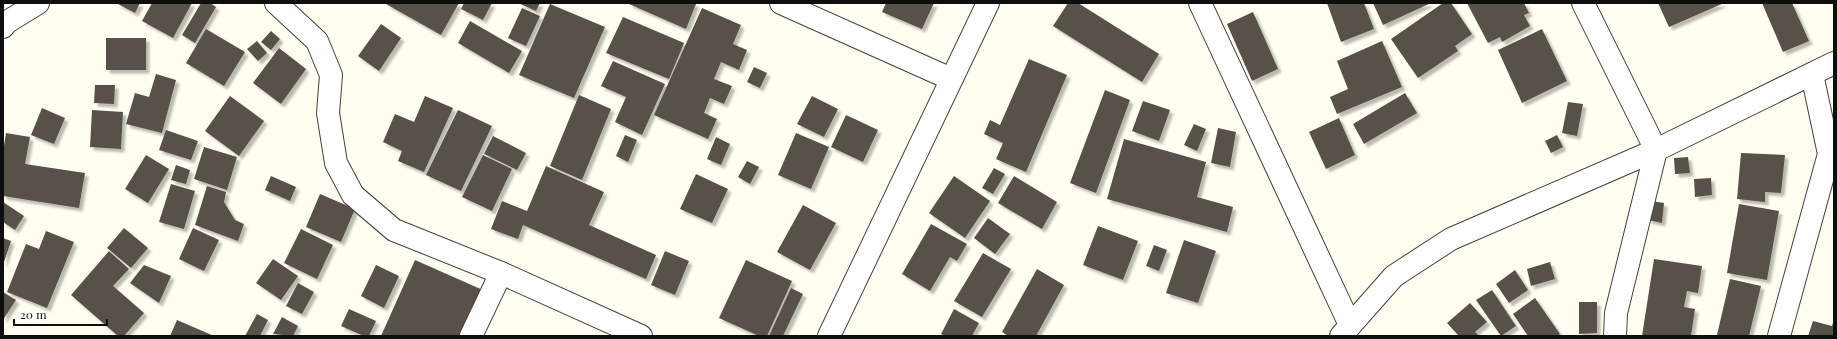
<svg xmlns="http://www.w3.org/2000/svg" width="1837" height="339" viewBox="0 0 1837 339" font-family="'Playfair Display',serif">
<style>
.building{fill:#585149;filter:url(#shadow)}
.lines{fill:none;stroke-linecap:round;stroke-linejoin:round}
.minor-casing{stroke:#414141;stroke-width:24}
.minor{stroke:#fff;stroke-width:22}
</style>
<defs>
<filter id="shadow"><feDropShadow dx="3.5" dy="3.5" stdDeviation="1" flood-color="#0004"/></filter>
</defs>
<rect width="100%" height="100%" fill="#fffef0"/>
<g class="building">
<polygon points="116,3 140,3 135,13"/>
<polygon points="152,3 192,3 173,38 142,21"/>
<polygon points="201,3 210,3 216,7 195,43 182,35"/>
<polygon points="387,3 459,3 441,35 386,4"/>
<polygon points="464,3 492,3 483,20 461,9"/>
<polygon points="518,3 540,3 536,11"/>
<polygon points="629,3 694,3 696,4 686,29 629,4"/>
<polygon points="886,3 934,3 922,29 882,12"/>
<polygon points="1068,3 1078,3 1159,54 1142,82 1053,26"/>
<polygon points="1327,3 1364,3 1374,29 1341,42"/>
<polygon points="1373,3 1431,3 1383,25"/>
<polygon points="1443,3 1451,3 1472,34 1455,46 1458,51 1418,78 1391,39"/>
<polygon points="1467,3 1524,3 1529,13 1524,15 1530,26 1502,42 1500,37 1488,43"/>
<polygon points="1658,3 1724,3 1669,27"/>
<polygon points="1762,3 1792,3 1809,41 1783,52"/>
<polygon points="550,4 605,27 574,98 519,75"/>
<polygon points="522,8 540,16 526,46 508,38"/>
<polygon points="702,8 741,25 733,44 747,50 739,70 721,62 714,79 732,86 724,104 710,98 704,113 717,119 708,139 654,115"/>
<polygon points="1253,12 1278,69 1252,81 1227,24"/>
<polygon points="623,17 684,43 669,79 606,53"/>
<polygon points="470,21 522,51 509,73 458,43"/>
<polygon points="381,24 401,38 379,71 358,56"/>
<polygon points="206,29 245,52 224,86 186,63"/>
<polygon points="1542,29 1567,81 1522,103 1498,50"/>
<polygon points="271,31 280,39 271,50 261,42"/>
<rect x="106" y="38" width="40" height="32"/>
<polygon points="257,41 267,53 258,61 247,49"/>
<polygon points="1382,41 1402,87 1337,114 1330,97 1348,89 1337,61"/>
<polygon points="279,48 306,69 281,104 253,83"/>
<polygon points="1029,59 1067,75 1026,172 996,159 1003,143 984,134 990,120 1000,125"/>
<polygon points="613,61 665,84 642,135 615,122 626,97 601,86"/>
<polygon points="754,67 767,73 760,88 747,82"/>
<polygon points="156,74 176,80 162,133 126,124 135,93 149,97"/>
<polygon points="95,85 115,85 114,104 94,103"/>
<polygon points="1105,90 1130,100 1096,193 1070,183"/>
<polygon points="1405,93 1417,113 1364,144 1353,124"/>
<polygon points="579,95 611,109 582,180 550,166"/>
<polygon points="230,96 264,121 239,156 205,131"/>
<polygon points="425,96 453,108 424,172 398,161 402,151 383,142 395,114 414,122"/>
<polygon points="812,96 838,109 824,137 797,124"/>
<polygon points="1143,101 1170,110 1159,141 1132,131"/>
<polygon points="1568,102 1583,104 1577,136 1562,133"/>
<polygon points="42,108 65,118 54,144 31,135"/>
<polygon points="92,110 123,112 121,149 90,147"/>
<polygon points="458,110 492,126 461,191 426,175"/>
<polygon points="846,115 878,130 863,162 831,147"/>
<polygon points="1339,118 1355,155 1326,169 1309,132"/>
<polygon points="1194,124 1206,129 1197,151 1184,145"/>
<polygon points="1218,128 1236,132 1230,167 1211,163"/>
<polygon points="166,130 198,141 191,160 159,150"/>
<polygon points="6,133 30,137 25,164 85,173 79,208 3,196 3,152"/>
<polygon points="796,133 829,147 811,189 778,175"/>
<polygon points="625,135 637,140 628,162 616,156"/>
<polygon points="1557,135 1563,147 1551,153 1545,141"/>
<polygon points="493,136 526,153 517,170 484,154"/>
<polygon points="716,137 730,144 721,165 707,159"/>
<polygon points="1124,139 1206,162 1197,197 1233,207 1227,232 1107,199"/>
<polygon points="204,147 237,157 227,190 194,179"/>
<polygon points="1741,153 1785,155 1781,193 1765,192 1765,202 1737,199"/>
<polygon points="146,155 169,169 148,203 125,189"/>
<polygon points="483,155 512,169 492,211 462,197"/>
<polygon points="1688,157 1690,173 1675,174 1674,158"/>
<polygon points="747,161 759,167 750,184 738,177"/>
<polygon points="176,165 190,170 186,184 171,180"/>
<polygon points="546,166 604,192 589,225 656,255 646,279 523,225 518,239 491,229 502,201 527,211"/>
<polygon points="994,168 1005,174 993,194 982,188"/>
<polygon points="696,174 728,189 712,223 680,209"/>
<polygon points="271,176 296,187 290,201 265,190"/>
<polygon points="954,176 990,201 965,238 929,213"/>
<polygon points="1014,176 1057,202 1042,229 998,203"/>
<polygon points="1711,178 1712,195 1695,197 1694,179"/>
<polygon points="171,184 195,191 184,229 159,222"/>
<polygon points="207,186 226,192 224,202 235,220 244,224 238,241 195,225"/>
<polygon points="320,194 355,209 341,242 306,227"/>
<polygon points="1651,201 1664,203 1662,223 1648,220"/>
<polygon points="3,202 24,216 15,230 3,222"/>
<polygon points="1739,204 1779,211 1767,280 1727,273"/>
<polygon points="803,205 836,223 810,270 777,252"/>
<polygon points="988,218 1010,234 995,254 974,238"/>
<polygon points="931,224 967,244 957,261 950,257 930,291 902,274"/>
<polygon points="1098,226 1138,241 1123,280 1083,265"/>
<polygon points="124,228 148,248 131,268 107,248"/>
<polygon points="193,228 219,240 204,271 179,259"/>
<polygon points="301,229 333,245 317,279 284,263"/>
<polygon points="46,231 74,242 47,308 7,292 26,244 39,249"/>
<polygon points="3,238 11,241 3,265"/>
<polygon points="1184,240 1216,251 1198,303 1166,293"/>
<polygon points="1154,245 1167,250 1159,271 1146,266"/>
<polygon points="109,251 129,269 113,286 144,313 124,336 118,336 71,295"/>
<polygon points="665,251 689,261 675,295 651,285"/>
<polygon points="983,253 1011,269 982,317 954,301"/>
<polygon points="273,259 298,276 281,300 256,283"/>
<polygon points="1654,259 1702,266 1698,293 1687,291 1684,307 1695,309 1691,336 1642,336"/>
<polygon points="415,260 485,291 465,336 381,336"/>
<polygon points="746,260 792,281 767,336 759,336 719,318"/>
<polygon points="1550,262 1555,279 1531,286 1527,269"/>
<polygon points="144,265 171,276 159,303 130,283"/>
<polygon points="376,265 399,276 384,308 361,296"/>
<polygon points="1037,269 1064,285 1036,336 1008,336 1002,332"/>
<polygon points="1515,270 1528,290 1509,303 1496,284"/>
<polygon points="1730,279 1761,286 1749,336 1717,335"/>
<polygon points="298,283 314,292 302,314 286,306"/>
<polygon points="791,288 803,294 783,336 769,336"/>
<polygon points="1492,290 1516,326 1501,336 1476,300"/>
<polygon points="3,292 16,300 3,320"/>
<polygon points="1535,298 1560,334 1557,336 1528,336 1513,314"/>
<polygon points="1579,302 1597,302 1597,333 1579,334"/>
<polygon points="1470,303 1487,322 1475,332 1479,336 1459,336 1447,323"/>
<polygon points="349,309 376,321 369,336 364,336 341,326"/>
<polygon points="954,309 979,323 972,336 945,336 941,334"/>
<polygon points="257,314 268,320 260,336 245,336"/>
<polygon points="282,317 298,326 293,336 273,334"/>
<polygon points="1834,319 1834,336 1808,336 1813,321 1832,326"/>
<polygon points="177,320 214,336 170,336"/>
</g>
<g class="lines">
<g class="minor-casing">
<g id="minor">
<polyline points="276,3 317,41 331,75 328,113 336,163 353,195 394,230 501,273 641,336"/>
<polyline points="781,3 951,79"/>
<polyline points="1200,3 1350,325"/>
<polyline points="1583,3 1656,150 1616,313 1615,336"/>
<polyline points="3,27 7,22 38,3"/>
<polyline points="471,336 501,273"/>
<polyline points="829,336 988,3"/>
<polyline points="1341,336 1394,276 1451,239 1656,150 1834,63"/>
<polyline points="1779,336 1829,154 1812,74"/>
</g>
</g>
<use href="#minor" class="minor"/>
</g>
<rect width="1837" height="339" fill="none" stroke="#0e0e0e" stroke-width="8"/>
<path d="M14 319v6h93v-6" fill="none" stroke="#0e0e0e" stroke-width="2"/>
<text x="20" y="319" font-size="12" fill="#0e0e0e" stroke="#ffffff" stroke-width="3" paint-order="stroke">20 m</text>
</svg>
